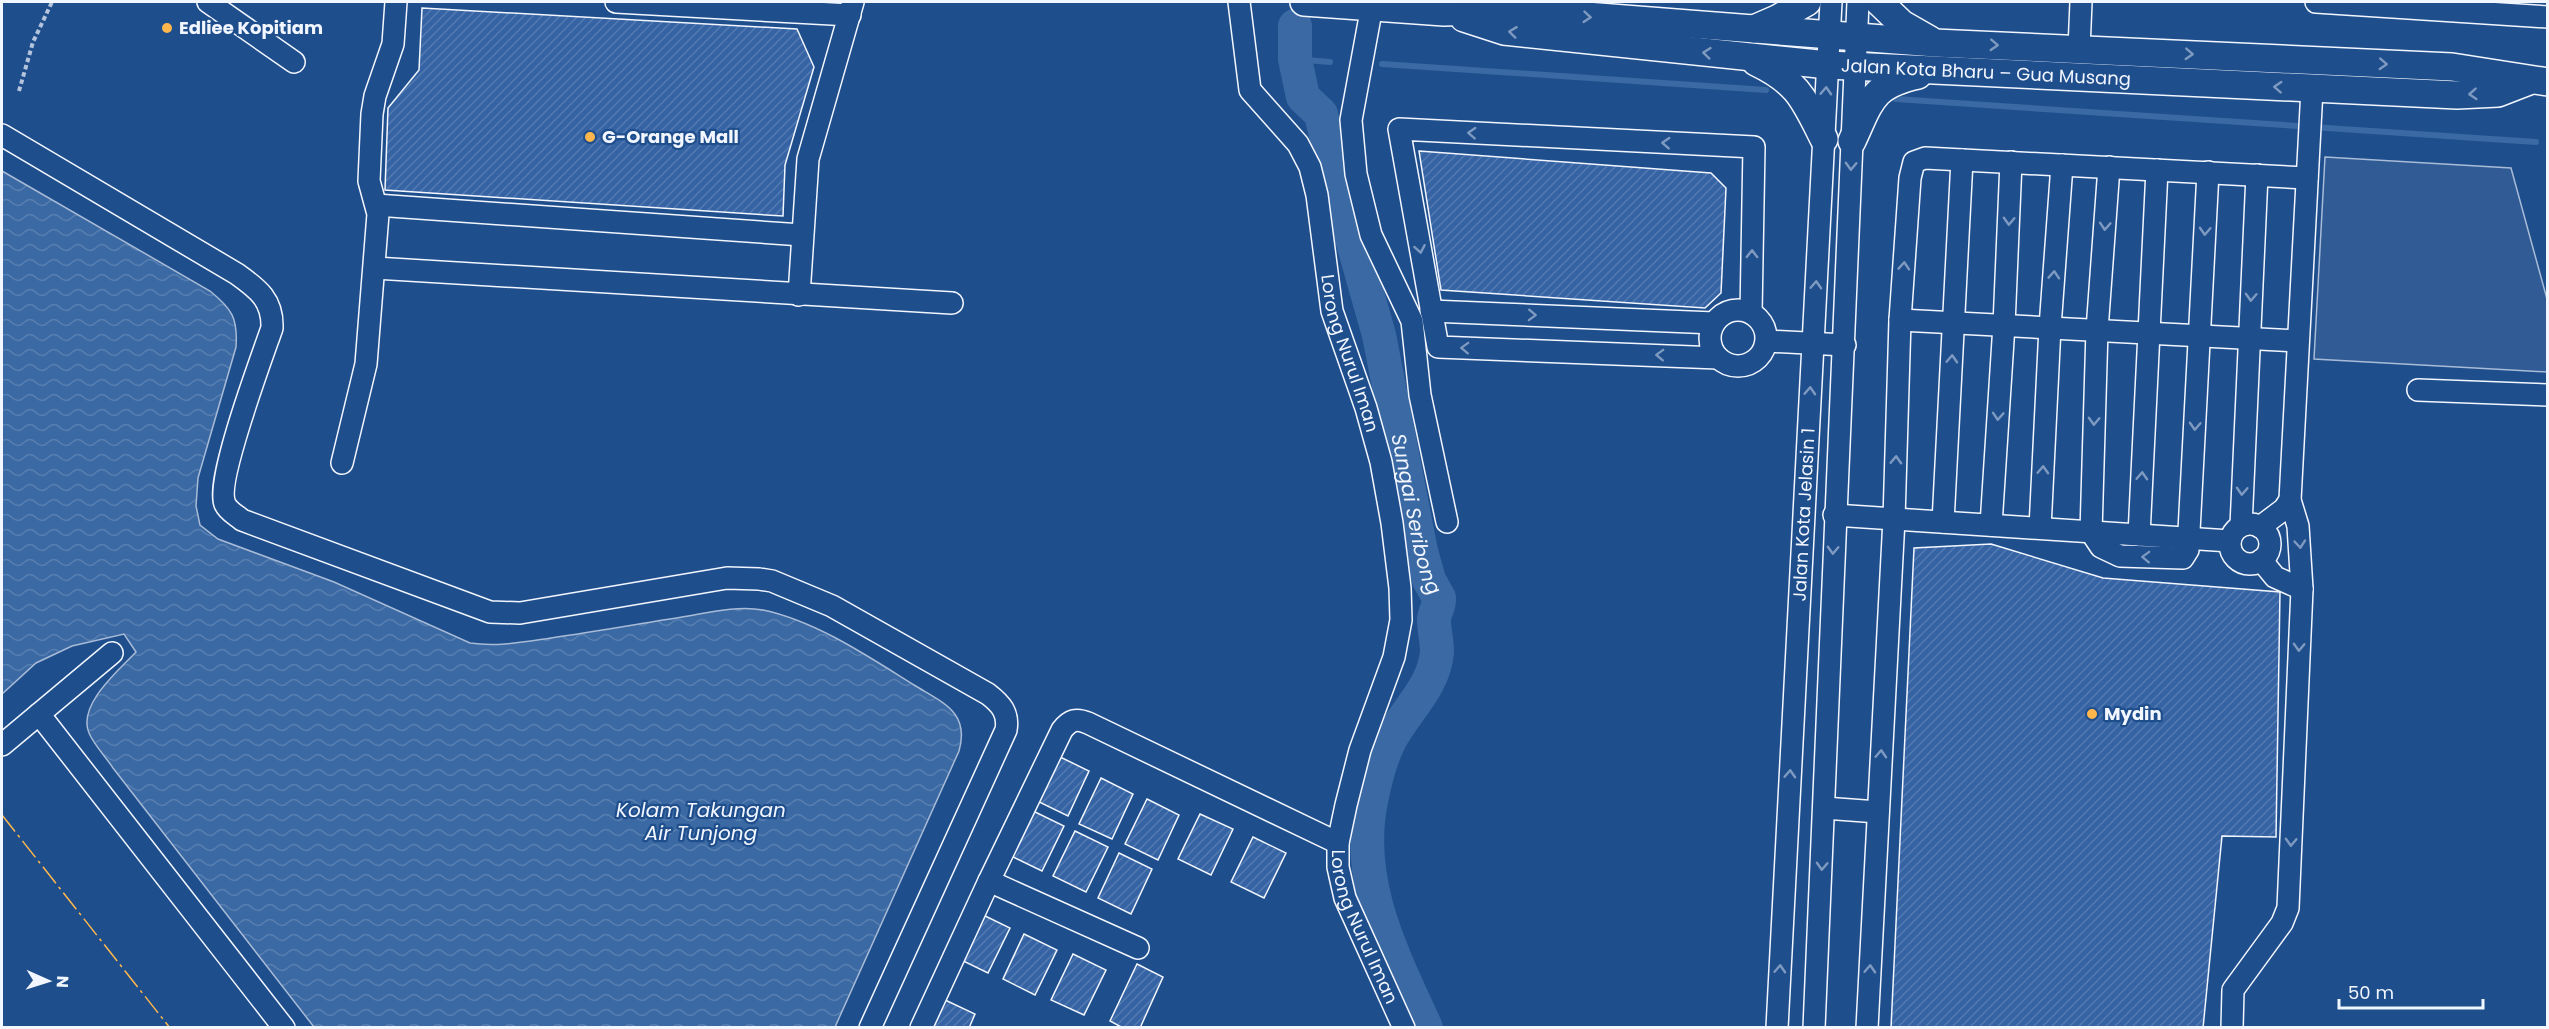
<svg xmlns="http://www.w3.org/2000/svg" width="2549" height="1029" viewBox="0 0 2549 1029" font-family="Poppins,sans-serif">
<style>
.parking{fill:#305b95;stroke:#a8bbd7;stroke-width:1.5}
.water{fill:url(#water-waves);stroke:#a8bbd7;stroke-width:1.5}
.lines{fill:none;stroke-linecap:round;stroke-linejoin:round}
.stream{stroke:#3b69a3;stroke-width:6}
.river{stroke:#3b69a3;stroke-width:34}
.building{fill:url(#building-hatch);stroke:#f2f6ff;stroke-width:1.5}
.minor-casing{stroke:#f2f6ff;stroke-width:24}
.major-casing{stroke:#f2f6ff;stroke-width:30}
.path{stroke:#b3c4dc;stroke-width:4;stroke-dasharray:4.5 3;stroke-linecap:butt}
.minor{stroke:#1f4e8c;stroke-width:21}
.major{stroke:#1f4e8c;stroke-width:27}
.power{stroke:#ffb74d;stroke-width:1.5;stroke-dasharray:21 4.5 3 4.5;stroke-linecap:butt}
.oneway{stroke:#7e9ac0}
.poi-dot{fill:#ffb74d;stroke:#1f4e8c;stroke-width:2}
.labels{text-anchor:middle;stroke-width:4.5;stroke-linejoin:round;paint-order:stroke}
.poi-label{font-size:18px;font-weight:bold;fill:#f2f6ff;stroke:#1f4e8c;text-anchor:start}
.street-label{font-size:18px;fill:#f2f6ff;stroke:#1f4e8c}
.water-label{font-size:20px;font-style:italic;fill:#f2f6ff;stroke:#1f4e8c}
</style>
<defs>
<pattern id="water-waves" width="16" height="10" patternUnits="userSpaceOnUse" patternTransform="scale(1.5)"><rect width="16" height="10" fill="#3b69a3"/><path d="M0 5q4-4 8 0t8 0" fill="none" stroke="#587fb1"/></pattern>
<pattern id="building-hatch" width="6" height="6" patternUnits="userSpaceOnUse" patternTransform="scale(1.5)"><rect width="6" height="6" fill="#3563a3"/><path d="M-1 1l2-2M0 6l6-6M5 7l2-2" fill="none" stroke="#537ab1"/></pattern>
</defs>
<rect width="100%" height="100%" fill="#1f4e8c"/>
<polygon class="parking" points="2325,157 2511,168 2547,299 2547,372 2314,359"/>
<path class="water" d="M2,171L210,291C232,309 238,318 236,347L198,478L196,506L200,525L218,539L334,582L470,643C497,647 523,642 551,638C595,632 638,624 682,617C707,613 737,605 763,610C816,621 869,657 914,685C943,703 970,712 959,751L835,1027H314L113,768C106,757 94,745 89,733C77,705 119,670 136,652L124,634L72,646L36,663L2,694Z"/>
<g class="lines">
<g class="stream">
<polyline points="1295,59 1330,62"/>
<polyline points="1382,64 1766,90"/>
<polyline points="1896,99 2536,142"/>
</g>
<path class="river" id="s1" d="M1295,26V59L1303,97L1321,114L1340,197L1379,335L1421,551L1429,580L1439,598C1440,606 1434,612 1434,620C1434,630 1437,641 1437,652C1434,687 1406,710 1390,740C1381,757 1376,777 1372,796C1353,880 1392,953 1426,1028"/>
</g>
<g class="building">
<polygon points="422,8 797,29 814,67 785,165 783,216 385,190 388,108 419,70"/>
<polygon points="1419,151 1711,173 1726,188 1721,293 1705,308 1441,290"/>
<polygon points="1991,544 2103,578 2280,592 2276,837 2222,836 2203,1028 1891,1028 1914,548"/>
<polygon points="1056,755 1089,771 1068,816 1035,800"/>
<polygon points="1101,778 1133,794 1112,839 1079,824"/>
<polygon points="1147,799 1179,815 1158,860 1125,844"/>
<polygon points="1031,810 1064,826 1042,871 1009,855"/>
<polygon points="1200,814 1233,829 1211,875 1178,859"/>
<polygon points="1075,831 1108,847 1086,892 1053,876"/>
<polygon points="1253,837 1286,853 1264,898 1231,882"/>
<polygon points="1119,853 1152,869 1131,914 1098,898"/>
<polygon points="977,912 1010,928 988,973 955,957"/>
<polygon points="1024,934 1057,950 1035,995 1003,979"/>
<polygon points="1073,954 1106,970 1084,1015 1051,1000"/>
<polygon points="1137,964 1163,977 1140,1028 1123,1028 1110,1021"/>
<polygon points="943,999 975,1014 969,1028 929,1028"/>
</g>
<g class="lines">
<g class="minor-casing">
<g id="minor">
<polyline points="208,2 294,62"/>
<polyline points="616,2 850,15"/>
<path id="s2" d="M1239,2L1250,90L1298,144L1310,167L1317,195L1332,311L1366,408L1381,462L1392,523L1400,588L1401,620L1394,657L1360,750L1346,805L1338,843V867L1345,898L1404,1028"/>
<polyline points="2316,2 2548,17"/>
<polyline points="1372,6 1351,120 1356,174 1371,235 1412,321 1420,395 1447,522"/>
<polyline points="2079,49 2081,2"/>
<path d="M2,135L237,274C258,289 273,300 272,328C262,357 215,482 225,504C228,511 236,515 242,520L490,612L520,613L727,578L759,579L772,581L832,606L988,694C1001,704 1009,713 1006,730L870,1028"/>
<polyline points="2109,167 2097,330 2091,532 2101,547 2120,556 2183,558 2188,550 2208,172"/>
<polyline points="376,205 802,235"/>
<polyline points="375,268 952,303"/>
<polyline points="799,295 808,159 853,2"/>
<circle cx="1738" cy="338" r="28"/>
<polyline points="1431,311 1714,323"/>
<polyline points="1900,320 2298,341"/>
<polyline points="1767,341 1845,345"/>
<polyline points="1718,358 1438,347 1399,129 1754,147 1751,313"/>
<polyline points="2418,390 2548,395"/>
<polyline points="342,463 366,364 378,214 369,181 372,114 375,96 393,44 396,2"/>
<polyline points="1834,515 2230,541"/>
<polyline points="1943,522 1962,160"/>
<circle cx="2250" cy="544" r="20"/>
<polyline points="1991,525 2004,325 2011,162"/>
<polyline points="2241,526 2257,175"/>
<polyline points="2260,527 2284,509 2290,500"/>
<polyline points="2040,528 2050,327 2062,165"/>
<polyline points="2139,535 2157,170"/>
<polyline points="2261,560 2275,577 2302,589"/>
<polyline points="39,714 284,1028"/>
<polyline points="2,745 112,653"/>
<polyline points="1824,808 1878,812"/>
<path d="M1138,948L989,881L1062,730C1070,720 1076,718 1088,723L1338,843"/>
<polyline points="921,1028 989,881"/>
<path id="s3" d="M1777,1028L1831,2"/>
<polyline points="1814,1028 1858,2"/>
<polyline points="1867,1028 1894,519 1900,320 1910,178 1914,162 1925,158 2307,178"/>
<polyline points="2232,1028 2233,990 2282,923 2288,908 2302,589 2298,526 2290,500 2312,89"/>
</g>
</g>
<g class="major-casing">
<g id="major">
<polyline points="1304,2 1444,12 1509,10 1935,43 2452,67 2548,82"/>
<polyline points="1879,2 1902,24 1930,40"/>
<path id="s4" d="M1464,18L1504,31L1828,65L2457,95L2498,93L2529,81"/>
<polyline points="1754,29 1777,19 1807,2"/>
<path d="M1756,62C1798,82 1804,99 1824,139"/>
<path d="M1852,141C1871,100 1872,85 1918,75"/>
</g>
</g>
<polyline class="path" points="19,91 33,42 52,2"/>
<use href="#minor" class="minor"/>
<use href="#major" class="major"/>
<polyline class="power" points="2,815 170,1028"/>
</g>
<defs><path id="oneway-chevron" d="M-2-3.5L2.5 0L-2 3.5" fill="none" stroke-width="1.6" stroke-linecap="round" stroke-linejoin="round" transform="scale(1.5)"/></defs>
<g class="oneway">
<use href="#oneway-chevron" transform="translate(1587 17) rotate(5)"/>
<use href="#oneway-chevron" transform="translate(1513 32) rotate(-173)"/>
<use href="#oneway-chevron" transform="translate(1994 45) rotate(3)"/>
<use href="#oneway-chevron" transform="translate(1707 53) rotate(-174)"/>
<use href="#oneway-chevron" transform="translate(2189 54) rotate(3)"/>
<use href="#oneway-chevron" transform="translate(2383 64) rotate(3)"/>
<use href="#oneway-chevron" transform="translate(2278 87) rotate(-177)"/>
<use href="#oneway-chevron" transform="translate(1826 91) rotate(-87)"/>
<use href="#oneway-chevron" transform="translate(2473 94) rotate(176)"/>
<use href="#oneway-chevron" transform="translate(1472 133) rotate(-177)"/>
<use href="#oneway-chevron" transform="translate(1666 143) rotate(-177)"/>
<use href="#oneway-chevron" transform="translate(1851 166) rotate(92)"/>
<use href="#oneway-chevron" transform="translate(2009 221) rotate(92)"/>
<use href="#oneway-chevron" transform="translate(2105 226) rotate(94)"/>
<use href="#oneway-chevron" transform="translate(2205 231) rotate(93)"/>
<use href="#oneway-chevron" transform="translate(1420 249) rotate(80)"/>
<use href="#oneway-chevron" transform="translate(1752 254) rotate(-89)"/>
<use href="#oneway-chevron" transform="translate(1904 266) rotate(-86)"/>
<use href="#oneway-chevron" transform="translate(2054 275) rotate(-86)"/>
<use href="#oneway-chevron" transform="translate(1816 285) rotate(-87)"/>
<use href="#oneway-chevron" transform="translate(2251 297) rotate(93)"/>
<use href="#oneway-chevron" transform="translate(1532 315) rotate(2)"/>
<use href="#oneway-chevron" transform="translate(1465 348) rotate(-178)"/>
<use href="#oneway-chevron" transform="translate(1660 355) rotate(-178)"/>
<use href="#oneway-chevron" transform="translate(1952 359) rotate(-87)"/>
<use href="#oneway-chevron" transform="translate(1810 391) rotate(-87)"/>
<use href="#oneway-chevron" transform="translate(1998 416) rotate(94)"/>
<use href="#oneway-chevron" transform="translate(2094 421) rotate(92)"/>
<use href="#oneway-chevron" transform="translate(2195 426) rotate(93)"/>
<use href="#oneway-chevron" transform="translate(1896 460) rotate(-88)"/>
<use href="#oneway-chevron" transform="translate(2043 470) rotate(-87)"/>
<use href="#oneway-chevron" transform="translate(2142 476) rotate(-87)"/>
<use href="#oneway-chevron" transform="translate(2242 491) rotate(93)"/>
<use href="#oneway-chevron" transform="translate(2300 544) rotate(85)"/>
<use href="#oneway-chevron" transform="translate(1833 550) rotate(92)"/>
<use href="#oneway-chevron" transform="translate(2146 557) rotate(-178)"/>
<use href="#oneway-chevron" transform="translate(2299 647) rotate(92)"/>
<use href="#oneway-chevron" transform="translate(1881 754) rotate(-87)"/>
<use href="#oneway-chevron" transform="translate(1790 774) rotate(-87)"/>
<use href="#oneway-chevron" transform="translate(2291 842) rotate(92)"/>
<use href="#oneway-chevron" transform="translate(1822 866) rotate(93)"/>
<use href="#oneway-chevron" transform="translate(1780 969) rotate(-87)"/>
<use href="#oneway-chevron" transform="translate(1870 969) rotate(-87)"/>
</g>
<g class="poi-dot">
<circle cx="167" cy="28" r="6"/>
<circle cx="590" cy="137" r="6"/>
<circle cx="2092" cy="714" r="6"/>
</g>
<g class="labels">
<g class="poi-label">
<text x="179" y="34">Edliee Kopitiam</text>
<text x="602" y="143">G-Orange Mall</text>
<text x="2104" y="720">Mydin</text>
</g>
<g class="street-label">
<text dy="6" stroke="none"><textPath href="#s4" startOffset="526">Jalan Kota Bharu – Gua Musang</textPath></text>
<text dy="6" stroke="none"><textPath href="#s2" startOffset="378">Lorong Nurul Iman</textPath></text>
<text dy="6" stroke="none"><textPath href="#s3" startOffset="514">Jalan Kota Jelasin 1</textPath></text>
<text dy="6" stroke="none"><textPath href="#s2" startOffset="972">Lorong Nurul Iman</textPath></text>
</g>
<g class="water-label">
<text dy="7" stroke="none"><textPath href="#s1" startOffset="508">Sungai Seribong</textPath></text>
<text x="701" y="817">Kolam Takungan<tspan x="701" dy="23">Air Tunjong</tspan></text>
</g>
</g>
<rect width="2549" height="1029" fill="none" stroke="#f2f6ff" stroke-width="6"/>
<g transform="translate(48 981) rotate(93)" stroke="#1f4e8c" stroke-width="4.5" paint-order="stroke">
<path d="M0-4.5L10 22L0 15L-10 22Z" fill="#f2f6ff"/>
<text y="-9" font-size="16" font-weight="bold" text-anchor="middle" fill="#f2f6ff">N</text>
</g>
<path d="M2339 999v9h144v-9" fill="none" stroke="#f2f6ff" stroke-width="3"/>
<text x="2348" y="999" font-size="18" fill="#f2f6ff" stroke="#1f4e8c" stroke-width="4.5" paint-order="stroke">50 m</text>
</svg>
